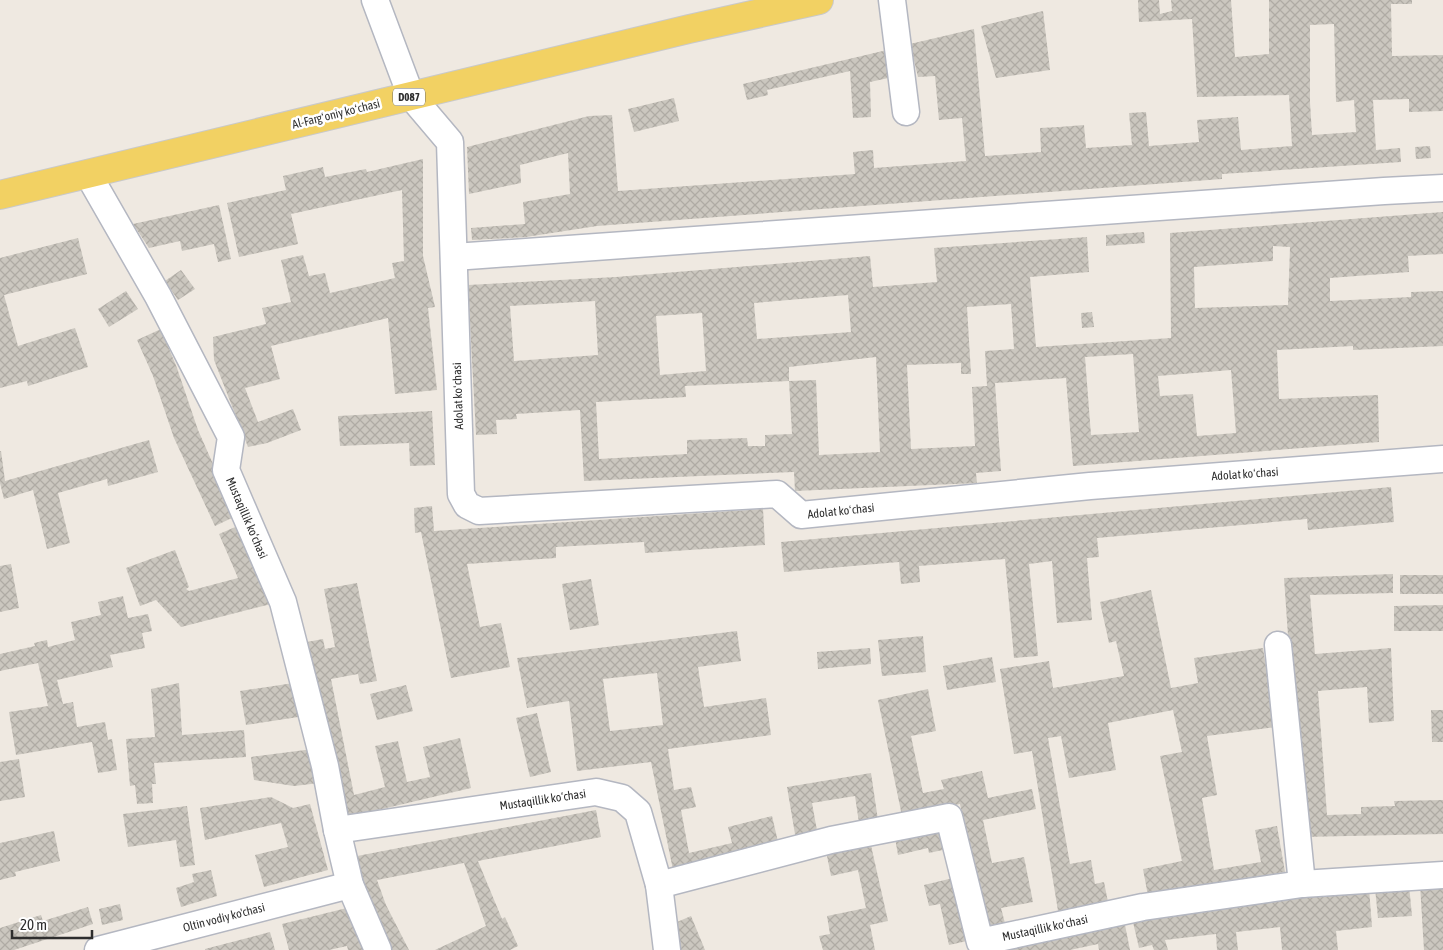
<svg xmlns="http://www.w3.org/2000/svg" width="1443" height="950" viewBox="0 0 1443 950" font-family="'Asap Condensed',sans-serif">
<style>
.building{fill:url(#building-cross-hatch);fill-rule:evenodd}
.lines{fill:none;stroke-linecap:round;stroke-linejoin:round}
.minor-casing{stroke:#b4b7c1;stroke-width:29}
.major-casing{stroke:#c9c9c9;stroke-width:30}
.minor{stroke:#fff;stroke-width:26}
.major{stroke:#f2d163;stroke-width:28}
.labels{text-anchor:middle;stroke-width:5;stroke-linejoin:round;paint-order:stroke}
.shield{fill:#fff;stroke:#6d6d6d;stroke-width:1}
.shield-label{font-size:11px;font-weight:bold;fill:#2e2e2e}
.street-label{font-size:12px;fill:#2e2e2e;stroke:#fff}
</style>
<defs>
<pattern id="building-cross-hatch" width="8" height="8" patternUnits="userSpaceOnUse" patternTransform="scale(1.25)"><rect width="8" height="8" fill="#cbc7bf"/><path d="M0 0l8 8M0 8l8-8" fill="none" stroke="#afaba4"/></pattern>
</defs>
<rect width="100%" height="100%" fill="#efe9e1"/>
<g class="building">
<path d="M1138,0H1159L1160,14L1172,11L1171,0H1231L1235,57L1269,54V0H1412V4H1391L1392,56L1443,55V111L1409,112V99L1373,100L1376,150L1400,148L1401,162L1222,174V179L597,226L526,237L472,240L471,228L525,224L523,202L570,194L568,153L520,165L521,183L469,194L467,147L589,116L612,115L618,191L855,174L853,152L873,150L874,168L966,161L962,118L939,120L935,76L918,77L910,44L974,29L985,156L1041,152L1040,128L1059,127L1084,125L1086,148L1132,145L1129,113L1146,112L1149,146L1199,142L1197,120L1238,117L1241,150L1292,146L1289,95L1197,97L1192,19L1139,22ZM1334,24L1336,102L1354,100L1356,132L1312,135L1310,102V25Z"/>
<polygon points="1043,11 1050,70 996,78 981,26"/>
<polygon points="887,50 893,77 870,82 871,117 853,118 850,71 767,90 768,95 747,100 743,84"/>
<polygon points="674,98 679,121 634,132 628,109"/>
<polygon points="1430,146 1431,158 1416,159 1415,147"/>
<polygon points="423,159 423,256 435,307 428,308 437,390 395,394 388,318 271,346 280,379 245,388 258,422 293,409 301,430 267,443 248,447 214,360 213,337 266,324 262,308 291,302 281,260 303,255 309,276 325,273 330,293 395,278 392,263 404,261 402,190 291,214 298,244 239,257 227,203 286,190 283,176 323,167 325,177 366,169 367,172"/>
<polygon points="219,205 231,259 218,262 214,244 182,251 180,241 149,248 133,224"/>
<path d="M1443,212V254L1408,256L1409,272L1330,278V301L1411,297V292L1443,291V346L1353,350V346L1277,350L1279,399L1378,395L1379,442L1073,466L1066,378L995,383L1001,471L976,473L977,483L795,491L794,472L584,481L580,410L516,414L517,419L496,420L497,434L476,435L468,285L616,277L870,256L873,287L937,282L934,248L1087,237L1089,272L1030,277L1036,347L1171,338L1170,233ZM1273,246L1290,247L1288,305L1195,308L1194,267L1273,261ZM848,295L851,332L757,339L754,303ZM595,301L598,355L514,361L510,306ZM1011,304L1014,349L985,351L987,386L972,387L975,446L911,449L907,365L961,363V374H971L967,307ZM702,313L706,371L660,375L656,316ZM1133,354L1139,432L1091,435L1085,357ZM876,357L880,452L819,455L816,380L789,381L792,434L765,435V446H748L747,438L687,440V454L599,459L596,402L686,397L685,386L789,381V367ZM1231,370L1236,433L1197,436L1193,394L1160,396L1158,376Z"/>
<polygon points="1144,232 1145,243 1106,246 1106,235"/>
<polygon points="78,238 87,274 4,295 18,346 75,328 88,367 28,386 27,381 0,388 0,258"/>
<polygon points="181,270 195,289 178,300 165,281"/>
<polygon points="126,291 138,309 109,327 98,309"/>
<polygon points="1092,312 1094,327 1082,328 1081,313"/>
<polygon points="161,329 177,368 198,430 236,516 215,526 174,438 153,376 137,340"/>
<polygon points="432,411 435,465 410,466 409,443 340,446 338,416"/>
<polygon points="149,440 158,472 108,486 107,479 58,493 70,543 47,549 33,490 4,499 0,483 0,451 1,451 5,481"/>
<polygon points="1391,487 1394,522 1308,530 1307,519 1097,538 1099,557 1087,558 1092,620 1057,623 1052,561 1029,564 1038,656 1014,658 1005,559 919,566 920,582 901,584 899,562 784,572 781,542"/>
<polygon points="432,506 434,531 763,509 765,545 645,553 644,542 556,547 556,558 467,564 480,627 501,623 510,667 451,678 421,532 415,533 414,508"/>
<polygon points="240,525 275,603 181,627 156,600 140,606 126,568 175,550 189,587 186,589 189,591 238,578 219,534"/>
<polygon points="11,564 19,608 0,612 0,566"/>
<polygon points="1393,574 1393,593 1310,595 1315,654 1391,648 1394,721 1369,723 1367,687 1318,691 1327,815 1361,814 1361,807 1395,806 1394,801 1443,800 1443,834 1302,837 1284,578"/>
<rect x="1400" y="575" width="43" height="19"/>
<polygon points="591,579 599,625 570,630 562,584"/>
<polygon points="357,583 377,681 360,684 358,674 331,679 354,795 385,787 375,746 398,741 407,782 430,777 423,747 460,738 471,788 344,818 307,642 323,639 325,649 335,647 324,589"/>
<polygon points="1151,590 1171,688 1198,683 1194,658 1263,648 1276,727 1207,736 1217,795 1202,798 1214,870 1261,862 1255,830 1277,826 1285,872 1148,896 1143,869 1182,861 1160,756 1182,752 1173,710 1108,723 1116,770 1069,778 1061,736 1048,738 1070,864 1091,860 1095,884 1104,882 1108,902 1058,911 1032,751 1014,754 1000,669 1049,661 1053,688 1124,676 1116,641 1109,643 1100,602"/>
<polygon points="123,596 128,618 148,614 152,631 142,633 145,648 110,655 113,667 57,680 63,704 73,702 77,727 105,722 108,740 112,739 117,770 98,773 92,742 16,755 9,712 48,706 38,663 0,671 0,654 35,646 34,643 47,640 48,647 75,640 71,622 101,615 98,602"/>
<polygon points="1443,605 1443,631 1394,631 1394,606"/>
<path d="M737,631L741,661L698,667L704,707L766,698L771,735L668,749L674,790L691,787L696,807L681,810L689,853L732,843L728,827L772,816L779,846L673,870L651,762L577,771L569,701L527,708L517,658ZM657,673L663,725L610,731L603,679Z"/>
<polygon points="923,636 926,672 882,676 878,640"/>
<polygon points="870,648 871,664 818,669 817,652"/>
<polygon points="992,657 996,682 947,690 943,666"/>
<polygon points="300,682 305,716 246,725 240,691"/>
<polygon points="179,683 182,735 244,730 246,757 154,763 156,784 152,784 153,803 137,804 135,785 130,786 126,739 155,737 151,689"/>
<polygon points="406,685 413,711 377,720 370,694"/>
<polygon points="928,689 936,731 911,736 923,793 944,789 941,780 982,771 988,798 1032,789 1036,809 983,820 992,863 1024,857 1033,902 1001,908 1006,927 986,931 960,804 902,816 878,700"/>
<polygon points="1431,710 1443,710 1443,742 1432,742"/>
<polygon points="537,713 551,772 530,777 516,718"/>
<polygon points="313,749 320,783 294,786 254,780 251,757"/>
<polygon points="19,759 25,797 0,801 0,762"/>
<polygon points="871,773 878,820 859,823 855,796 812,803 818,836 796,840 787,787"/>
<polygon points="271,797 293,808 310,804 328,870 264,887 255,855 288,847 281,823 205,840 200,808"/>
<polygon points="187,806 195,865 180,867 176,840 128,847 123,814"/>
<polygon points="596,810 601,837 478,861 502,919 505,917 518,946 510,950 435,950 486,926 464,863 377,880 386,905 409,950 386,950 352,857"/>
<polygon points="942,828 947,849 929,853 928,848 898,855 895,838"/>
<polygon points="54,831 60,861 15,872 16,876 0,880 0,843"/>
<polygon points="870,841 888,921 870,925 875,950 823,950 819,936 830,934 827,916 866,908 858,870 831,876 826,851"/>
<polygon points="211,870 217,896 181,907 176,888 194,882 192,874"/>
<polygon points="953,878 967,941 949,945 940,904 929,906 924,885"/>
<polygon points="1443,884 1443,950 1424,950 1420,885"/>
<polygon points="1409,885 1412,916 1378,918 1375,888"/>
<polygon points="1369,888 1372,927 1336,931 1338,950 1282,950 1280,927 1236,932 1238,950 1217,950 1216,934 1165,940 1168,950 1154,950 1152,945 1139,948 1132,918 1213,905 1312,897 1312,893"/>
<polygon points="120,904 123,920 102,925 99,909"/>
<polygon points="355,906 372,950 348,950 347,946 329,950 289,950 282,924"/>
<polygon points="88,907 93,924 14,950 0,950 0,928 41,915 43,921"/>
<polygon points="691,916 705,950 680,950 670,925"/>
<polygon points="1124,920 1130,950 1099,950 1098,944 1070,950 994,950"/>
<polygon points="270,932 275,950 205,950 205,949"/>
</g>
<g class="lines">
<g class="minor-casing">
<g id="minor">
<polyline points="375,0 411,96 450,142 461,494 467,505 479,511 777,494 801,515 1090,486 1443,459"/>
<polyline points="892,0 906,112"/>
<path id="s1" d="M88,174L158,296L231,437L226,470L283,602L325,766L337,830L350,885L378,950"/>
<polyline points="454,257 1384,191 1443,188"/>
<polyline points="1278,645 1302,884"/>
<path id="s2" d="M337,830L596,792L622,798L638,812L659,885L831,840L949,817L980,942L1143,907L1302,884L1443,875"/>
<polyline points="659,885 667,950"/>
<path id="s3" d="M98,950L350,885"/>
</g>
</g>
<g class="major-casing">
<polyline id="major" points="0,195 689,29 819,0"/>
</g>
<use href="#minor" class="minor"/>
<use href="#major" class="major"/>
</g>
<g class="labels">
<rect class="shield" x="393" y="88.5" width="32" height="17" rx="4"/>
<g class="shield-label">
<text x="409" y="101">D087</text>
</g>
<g class="street-label">
<text transform="translate(336 114) rotate(-14)" y="4">Al-Fargʻoniy koʻchasi</text>
<text transform="translate(458 396) rotate(-92)" y="4">Adolat koʻchasi</text>
<text transform="translate(1245 474) rotate(-4)" y="4">Adolat koʻchasi</text>
<text transform="translate(841 511) rotate(-6)" y="4">Adolat koʻchasi</text>
<text dy="4" stroke="none"><textPath href="#s1" startOffset="385">Mustaqillik ko‘chasi</textPath></text>
<text dy="4" stroke="none"><textPath href="#s2" startOffset="208">Mustaqillik ko‘chasi</textPath></text>
<text dy="4" stroke="none"><textPath href="#s3" startOffset="130">Oltin vodiy ko'chasi</textPath></text>
<text dy="4" stroke="none"><textPath href="#s2" startOffset="879">Mustaqillik ko‘chasi</textPath></text>
</g>
</g>
<path d="M12 930v8h80v-8" fill="none" stroke="#2e2e2e" stroke-width="2.5"/>
<text x="20" y="930" font-size="15" fill="#2e2e2e" stroke="#ffffff" stroke-width="4" paint-order="stroke">20 m</text>
</svg>
